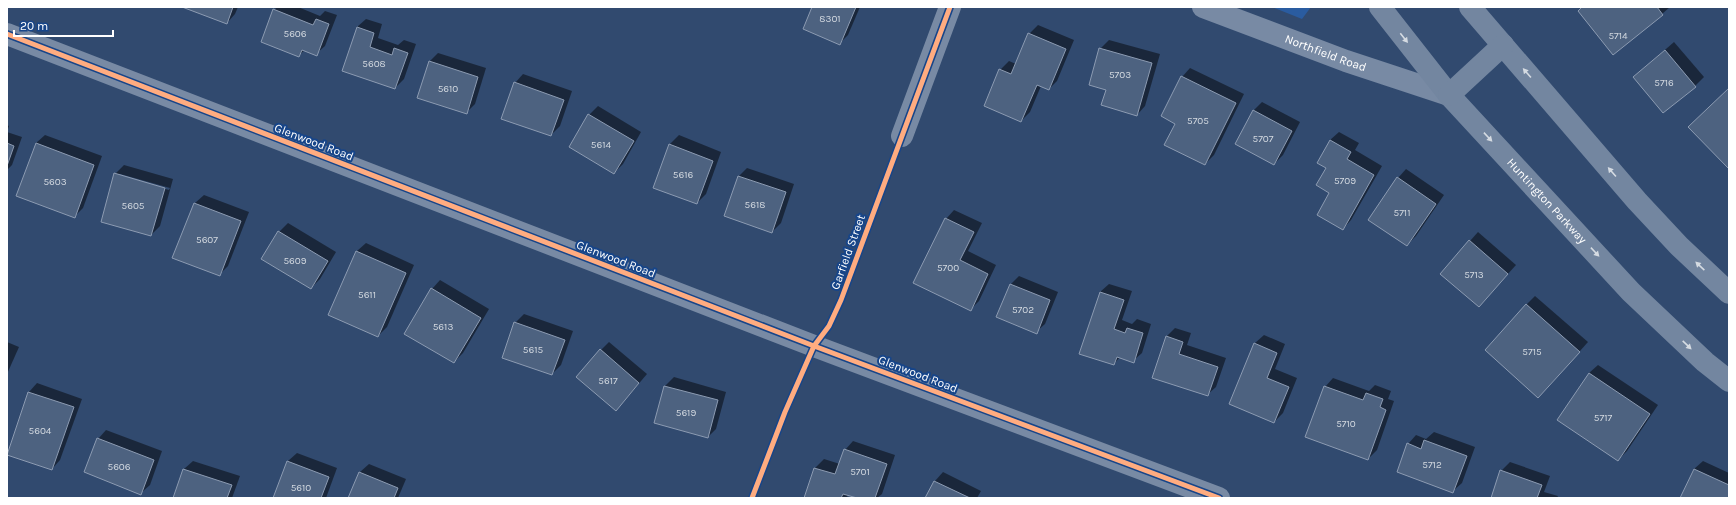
<svg xmlns="http://www.w3.org/2000/svg" width="1736" height="505" viewBox="0 0 1736 505" font-family="Karla,sans-serif">
<style>
.green{fill:#2a5ca0}
.shadow{fill:#0007;fill-rule:evenodd}
.building{fill:#4d6280;stroke:#8c9bb2}
.lines{fill:none;stroke-linecap:round;stroke-linejoin:round}
.street{stroke:#788aa4;stroke-width:22}
.secondary{stroke:#7386a0;stroke-width:22}
.cycleway-casing{stroke:#174589;stroke-width:8}
.cycleway{stroke:#ffac80;stroke-width:5}
.oneway{fill:#d5dbe2}
.labels{text-anchor:middle;stroke-width:4;stroke-linejoin:round;paint-order:stroke}
.number-label{font-size:10px;fill:#d2d8df}
.street-label{font-size:12px;fill:#fff;stroke:#174589}
</style>
<rect width="100%" height="100%" fill="#314a6f"/>
<polygon class="green" points="1272,7 1311,7 1302,19"/>
<g class="shadow">
<polygon points="185,7 238,7 235,14 227,23"/>
<polygon points="277,7 298,7 320,16 325,11 337,15 325,46 316,54 305,50 299,55 274,10"/>
<polygon points="814,7 860,7 848,35 839,44"/>
<polygon points="1583,7 1670,7 1662,14"/>
<polygon points="366,19 382,24 378,38 398,45 404,40 416,44 404,79 395,88 357,27"/>
<polygon points="1038,25 1074,40 1057,81 1049,89 1041,86 1030,112 1021,121 1000,70 1009,61 1016,64 1029,34"/>
<polygon points="1109,40 1160,54 1145,106 1137,115 1107,89 1100,49"/>
<polygon points="1674,42 1704,77 1695,86 1634,77"/>
<polygon points="438,53 486,68 475,104 466,113 429,62"/>
<polygon points="1190,68 1244,94 1214,155 1205,164 1176,123 1182,77"/>
<polygon points="523,74 572,91 560,126 551,135 515,83"/>
<polygon points="1262,102 1300,122 1283,155 1274,164 1253,111"/>
<polygon points="598,106 641,132 623,164 614,173 589,115"/>
<polygon points="7,125 9,126 7,132 22,137 12,165 7,170"/>
<polygon points="1339,132 1359,143 1355,150 1382,166 1351,220 1343,229 1330,193 1327,168 1330,140"/>
<polygon points="45,135 102,156 83,208 74,217 36,143"/>
<polygon points="679,135 721,152 706,194 697,203 654,187 670,144"/>
<path d="M124,165L173,179L160,226L151,235L115,174ZM120,174L170,188L169,190L120,176Z"/>
<polygon points="747,168 794,184 781,223 772,232 739,176"/>
<polygon points="1406,169 1444,195 1416,236 1407,245 1398,178"/>
<polygon points="204,195 249,212 228,266 219,275 174,257 195,203"/>
<polygon points="954,210 982,223 968,251 996,265 979,301 971,309 946,219"/>
<polygon points="288,223 336,252 320,279 311,288 263,259 279,232"/>
<polygon points="1478,232 1516,265 1479,306 1470,241"/>
<polygon points="366,243 414,265 387,327 378,336 329,314 357,251"/>
<polygon points="1019,276 1058,292 1045,324 1036,332 997,316 1011,284"/>
<polygon points="440,280 489,309 463,353 454,362 432,289"/>
<polygon points="1109,284 1132,291 1122,320 1132,324 1137,319 1151,324 1142,353 1133,361 1120,357 1114,364 1100,292"/>
<polygon points="1535,296 1588,342 1547,388 1526,305"/>
<polygon points="524,314 573,331 561,365 552,374 515,323"/>
<polygon points="1175,328 1191,333 1187,345 1226,358 1216,387 1207,395 1167,336"/>
<polygon points="1264,335 1285,344 1275,369 1297,378 1283,413 1274,422 1255,343"/>
<polygon points="7,342 19,347 7,374"/>
<polygon points="609,342 647,374 624,401 601,350"/>
<polygon points="1598,365 1658,405 1627,451 1618,460 1589,373"/>
<polygon points="674,377 726,392 716,429 708,437 655,422 665,386"/>
<polygon points="1333,378 1369,391 1375,385 1391,391 1388,399 1394,401 1377,450 1368,459 1325,387"/>
<polygon points="37,383 82,399 60,460 52,469 8,454 29,392"/>
<polygon points="106,430 162,451 150,485 141,493 98,439"/>
<polygon points="1434,432 1475,447 1462,483 1453,491 1408,444 1416,435 1426,439"/>
<polygon points="853,441 895,455 882,494 877,498 860,498 848,494 847,498 805,498 815,468 824,459 840,464 845,450"/>
<polygon points="297,453 337,468 326,498 274,498 288,461"/>
<polygon points="193,461 240,476 232,498 174,498 184,469"/>
<polygon points="1703,461 1729,473 1729,498 1681,498 1694,469"/>
<polygon points="1510,462 1550,476 1544,492 1558,496 1557,498 1492,498 1501,471"/>
<polygon points="369,464 406,479 398,498 350,498 360,472"/>
<polygon points="943,472 981,491 977,498 926,498 935,481"/>
</g>
<g class="building">
<polygon points="182,7 233,7 227,24"/>
<polygon points="812,7 856,7 840,45 803,29"/>
<polygon points="1582,7 1657,7 1663,15 1613,55 1578,11"/>
<polygon points="273,9 313,25 316,19 329,24 317,56 302,50 299,57 261,42"/>
<polygon points="357,27 374,33 370,47 392,55 394,48 408,53 395,89 342,71"/>
<polygon points="1028,33 1066,49 1049,90 1037,85 1021,122 984,106 999,69 1011,74"/>
<polygon points="1099,48 1152,63 1137,116 1101,105 1106,90 1089,85"/>
<polygon points="1665,50 1696,87 1663,113 1633,77"/>
<polygon points="429,61 478,77 467,114 417,98"/>
<polygon points="1181,76 1236,103 1205,165 1164,145 1175,124 1161,116"/>
<polygon points="514,82 564,100 551,136 501,119"/>
<polygon points="1729,88 1729,169 1688,127"/>
<polygon points="1253,110 1292,131 1274,165 1235,144"/>
<polygon points="588,114 634,141 614,174 569,147"/>
<polygon points="1330,140 1351,152 1347,159 1374,175 1343,230 1317,215 1329,193 1316,185 1326,168 1317,163"/>
<polygon points="7,143 14,146 7,166"/>
<polygon points="36,143 94,165 75,218 16,196"/>
<polygon points="669,144 713,161 697,204 653,188"/>
<polygon points="114,173 165,188 151,236 101,222"/>
<polygon points="738,176 786,192 772,233 724,216"/>
<polygon points="1397,177 1436,204 1407,246 1368,220"/>
<polygon points="194,203 241,221 220,276 172,258"/>
<polygon points="945,218 974,232 960,260 988,274 971,311 913,283"/>
<polygon points="278,231 328,261 311,289 261,259"/>
<polygon points="1469,240 1508,274 1479,307 1440,274"/>
<polygon points="356,251 406,273 378,337 328,315"/>
<polygon points="1010,284 1050,300 1037,334 996,317"/>
<polygon points="431,288 481,318 454,363 404,334"/>
<polygon points="1100,292 1124,300 1114,329 1125,333 1127,328 1143,333 1134,363 1117,357 1114,365 1079,354"/>
<polygon points="1526,304 1580,352 1538,398 1485,350"/>
<polygon points="514,322 565,340 552,375 502,358"/>
<polygon points="1166,336 1183,342 1179,354 1218,367 1208,396 1152,378"/>
<polygon points="1254,343 1277,353 1267,378 1289,387 1274,423 1229,404"/>
<polygon points="600,349 639,383 616,411 576,377"/>
<polygon points="1589,373 1650,414 1618,461 1557,420"/>
<polygon points="664,386 718,400 708,438 654,423"/>
<polygon points="1324,386 1363,400 1366,393 1383,399 1380,407 1386,410 1368,460 1305,437"/>
<polygon points="28,392 74,407 52,470 7,455"/>
<polygon points="97,438 154,460 141,495 84,472"/>
<polygon points="1424,440 1467,456 1453,493 1397,472 1407,443 1421,449"/>
<polygon points="844,449 887,464 875,498 857,498 843,494 841,498 804,498 814,468 835,474"/>
<polygon points="287,461 329,477 321,498 273,498"/>
<polygon points="183,469 232,485 227,498 173,498"/>
<polygon points="1694,469 1729,485 1729,498 1680,498"/>
<polygon points="1500,470 1542,485 1537,498 1491,498"/>
<polygon points="359,472 398,488 394,498 348,498"/>
<polygon points="934,481 970,498 925,498"/>
</g>
<g class="lines">
<g class="street">
<path id="s1" d="M1203,7L1346,61L1449,95"/>
<polyline points="7,34 814,346 1219,498"/>
<polyline points="902,136 950,7"/>
</g>
<g class="secondary">
<path id="s2" d="M1380,7L1449,95L1631,292L1705,362L1729,381"/>
<polyline points="1470,7 1637,201 1679,246 1729,293"/>
<polyline points="1449,95 1503,45"/>
</g>
<g class="cycleway-casing">
<g id="cycleway">
<polyline points="7,34 814,346 1219,498"/>
<polyline points="752,498 785,412 814,346 829,326 841,300 950,7"/>
</g>
</g>
<use href="#cycleway" class="cycleway"/>
</g>
<defs><path id="oneway-solid" d="M-6-.8H1V-3.2L6.5 0L1 3.2V.8H-6Z"/></defs>
<g class="oneway">
<use href="#oneway-solid" transform="translate(1404 38) rotate(52)"/>
<use href="#oneway-solid" transform="translate(1527 73) rotate(-131)"/>
<use href="#oneway-solid" transform="translate(1488 137) rotate(47)"/>
<use href="#oneway-solid" transform="translate(1612 172) rotate(-131)"/>
<use href="#oneway-solid" transform="translate(1595 252) rotate(47)"/>
<use href="#oneway-solid" transform="translate(1700 266) rotate(-137)"/>
<use href="#oneway-solid" transform="translate(1687 345) rotate(44)"/>
</g>
<g class="labels">
<g class="number-label">
<text x="830" y="22">8301</text>
<text x="295" y="37">5606</text>
<text x="1618" y="39">5714</text>
<text x="374" y="67">5608</text>
<text x="1120" y="78">5703</text>
<text x="1664" y="86">5716</text>
<text x="448" y="92">5610</text>
<text x="1198" y="124">5705</text>
<text x="1263" y="142">5707</text>
<text x="601" y="148">5614</text>
<text x="683" y="178">5616</text>
<text x="1345" y="184">5709</text>
<text x="55" y="185">5603</text>
<text x="755" y="208">5618</text>
<text x="133" y="209">5605</text>
<text x="1402" y="216">5711</text>
<text x="207" y="243">5607</text>
<text x="295" y="264">5609</text>
<text x="948" y="271">5700</text>
<text x="1474" y="278">5713</text>
<text x="367" y="298">5611</text>
<text x="1023" y="313">5702</text>
<text x="443" y="330">5613</text>
<text x="533" y="353">5615</text>
<text x="1532" y="355">5715</text>
<text x="608" y="384">5617</text>
<text x="686" y="416">5619</text>
<text x="1603" y="421">5717</text>
<text x="1346" y="427">5710</text>
<text x="40" y="434">5604</text>
<text x="1432" y="468">5712</text>
<text x="119" y="470">5606</text>
<text x="860" y="475">5701</text>
<text x="301" y="491">5610</text>
</g>
<g class="street-label">
<text dy="4" stroke="none"><textPath href="#s1" startOffset="131">Northfield Road</textPath></text>
<text transform="translate(314 142) rotate(21)" y="4">Glenwood Road</text>
<text dy="4" stroke="none"><textPath href="#s2" startOffset="256">Huntington Parkway</textPath></text>
<text transform="translate(848 252) rotate(-70)" y="4">Garfield Street</text>
<text transform="translate(616 259) rotate(21)" y="4">Glenwood Road</text>
<text transform="translate(918 374) rotate(21)" y="4">Glenwood Road</text>
</g>
</g>
<rect width="1736" height="505" fill="none" stroke="#ffffff" stroke-width="16"/>
<path d="M14 30v6h99v-6" fill="none" stroke="#ffffff" stroke-width="2"/>
<text x="20" y="30" font-size="12" fill="#ffffff" stroke="#174589" stroke-width="3" paint-order="stroke">20 m</text>
</svg>
